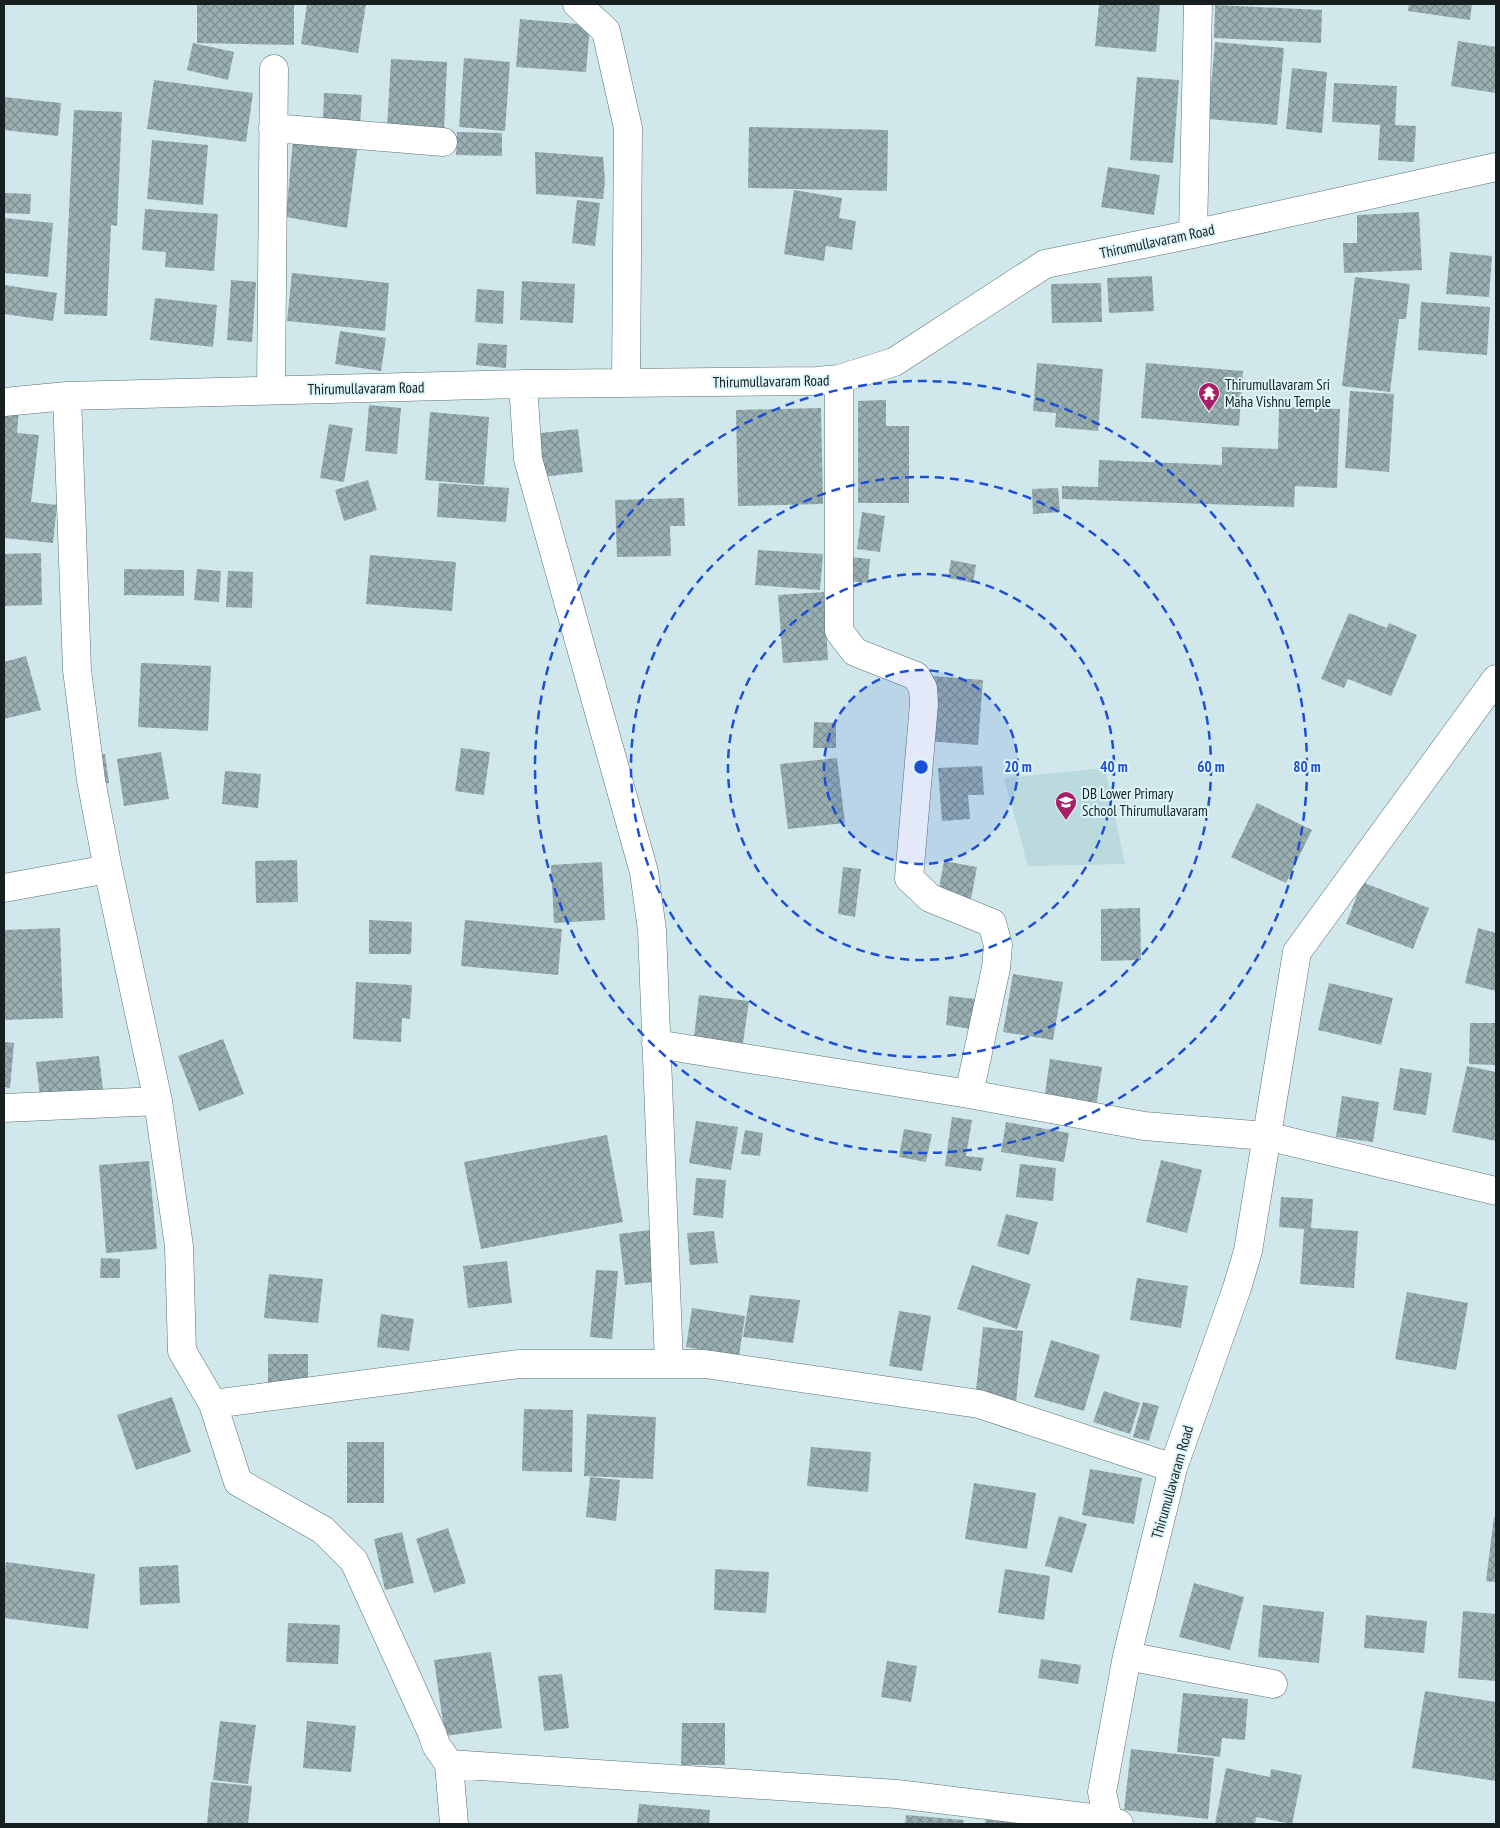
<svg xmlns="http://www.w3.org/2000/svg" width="1500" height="1828" viewBox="0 0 1500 1828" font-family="'PT Sans Narrow',sans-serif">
  <defs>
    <pattern id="building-cross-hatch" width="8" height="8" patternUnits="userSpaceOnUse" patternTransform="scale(1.25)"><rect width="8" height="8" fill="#99afb2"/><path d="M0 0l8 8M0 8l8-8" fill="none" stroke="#7c8e90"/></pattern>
  </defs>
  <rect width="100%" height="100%" fill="#d0e8eb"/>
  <path fill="#badade" d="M1105,768l20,96 -97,2 -24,-88z"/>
  <path fill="url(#building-cross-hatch)" d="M197,4h97v41l-97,-2z
    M307,4h59l-8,49 -57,-9z
    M1099,4h61l-4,48 -61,-6z
    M1409,4h63l-2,16 -62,-9z
    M1215,5l107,5 -1,33 -107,-5z
    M520,19l70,6 -4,47 -70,-5z
    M1458,41l38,6v46l-45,-7z
    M1215,42l69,6 -7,77 -69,-6z
    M193,43l41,9 -6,28 -41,-10z
    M464,58l46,4 -5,69 -46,-4z
    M391,59l56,3 -3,69 -57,-3z
    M1292,68l35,4 -5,61 -36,-4z
    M1137,77l42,3 -6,83 -43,-3z
    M154,80l99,13 -7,49 -99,-13z
    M1334,83l63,3 -2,39 21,1 -2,36 -36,-2 2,-35 -48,-3z
    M324,93l38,2 -2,29 -37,-3z
    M4,97l57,6 -3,33 -54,-6z
    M74,110l48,2 -5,114 -6,-1 -4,91 -43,-2z
    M749,127l139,3 -1,61 -139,-3z
    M457,132l45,1v23l-46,-1z
    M152,140l56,5 -5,60 -56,-6z
    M293,140l65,3 -11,85 -61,-11z
    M535,152l68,5 2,24 -2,18 -67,-5z
    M1108,167l52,8 -6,40 -53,-8z
    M794,190l48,8 -3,20 17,3 -4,29 -26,-4 -2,15 -40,-7z
    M4,193l27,1 -1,20 -26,-1z
    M577,200l23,3 -5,43 -23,-3z
    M145,209l73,5 -4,57 -49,-4 1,-15 -24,-2z
    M1419,212l3,58 -78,3 -1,-30h14v-28z
    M4,218l49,5 -5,54 -44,-4z
    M1450,252l42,4 -3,41 -43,-3z
    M292,273l97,10 -4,48 -98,-10z
    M1152,276l2,35 -45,2 -2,-35z
    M1355,277l55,7 -4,35h-7l-9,73 -48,-6z
    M231,280l25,2 -4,60 -25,-2z
    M522,281l53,3 -2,39 -53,-3z
    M1101,283l1,39 -50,1 -1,-39z
    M4,285l53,8 -4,28 -49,-7z
    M477,289l27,2 -1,33 -28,-2z
    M155,298l62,7 -4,42 -63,-7z
    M1421,302l69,5 -3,48 -69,-5z
    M340,331l46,7 -5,33 -46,-7z
    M478,343l29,2 -1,23 -30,-3z
    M1037,363l66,6 -5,62 -43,-4 1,-14 -23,-2z
    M1146,363l97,8 -4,55 -98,-8z
    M1350,391l44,3 -5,78 -44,-4z
    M886,400v26h23v77h-51v-102z
    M369,405l32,3 -4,46 -32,-3z
    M4,407l15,2 -2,24 22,2 -8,67 26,3 -4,38 -49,-5z
    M1279,407l61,2 -3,79 -42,-2 -1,21 -232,-8v-13l36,1 1,-27 123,5v-18l56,2z
    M821,408l2,96 -85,2 -2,-96z
    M430,412l59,5 -5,68 -59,-5z
    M329,424l24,4 -9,54 -24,-4z
    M578,429l5,43 -56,7 -5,-44z
    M368,480l9,30 -33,11 -9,-31z
    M439,483l70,5 -3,34 -69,-5z
    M1058,488l2,24 -27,2 -1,-25z
    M684,498l1,28h-15l1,30 -54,1 -2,-57z
    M862,512l23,4 -5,36 -23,-3z
    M758,550l65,4 -3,36 -65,-5z
    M41,553l1,52 -38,1v-52z
    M370,555l86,7 -4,49 -86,-7z
    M850,557l20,2 -2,24 -21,-2z
    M951,560l25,5 -3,18 -25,-5z
    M124,569l60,1v26l-60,-1z
    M197,569l24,2 -2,31 -25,-2z
    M228,571l25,1 -1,36 -26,-1z
    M824,592l4,68 -45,3 -5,-68z
    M1349,613l38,15 2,-5 28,12 -26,61 -43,-17 -4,9 -23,-9z
    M26,656l15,54 -37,9v-57z
    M141,663l70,3 -3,65 -70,-4z
    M932,676l51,4 -5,65 -51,-4z
    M814,722l22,1v25h-23z
    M461,748l29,4 -6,43 -29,-4z
    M161,752l8,47 -45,7 -7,-47z
    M105,754l4,29 -12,2 -4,-29z
    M837,758l8,65 -57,6 -8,-65z
    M982,766l2,29h-16l2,24 -28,2 -4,-53z
    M225,771l36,3 -3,34 -36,-4z
    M1257,803l55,27 -26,53 -55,-26z
    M297,860l1,42 -42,1 -1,-42z
    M944,861l33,6 -6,32 -33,-5z
    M602,862l3,58 -51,3 -3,-58z
    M843,867l18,2 -6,48 -17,-3z
    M1362,882l67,26 -16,41 -67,-25z
    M1140,908l1,52 -40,1v-52z
    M369,920l43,2 -1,32h-42z
    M465,920l97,9 -4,46 -97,-9z
    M60,928l3,90 -59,2v-90z
    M1478,928l18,5v58l-31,-8z
    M1013,974l50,8 -10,58 -50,-8z
    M356,982l56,3 -2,34 -8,-1 -1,24 -48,-3z
    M1329,983l64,15 -12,47 -63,-15z
    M699,995l50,6 -6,42 -49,-6z
    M949,996l26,3 -4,30 -25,-4z
    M1470,1023h26v42l-27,-1z
    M223,1039l21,55 -45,17 -21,-55z
    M4,1042l10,1 -4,45 -6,-1z
    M99,1056l4,34 -63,6 -4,-34z
    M1050,1059l52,8 -6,41 -52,-8z
    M1467,1066l29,6v69l-44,-9z
    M1400,1068l32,5 -6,42 -33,-5z
    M1342,1096l37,6 -6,40 -37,-5z
    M952,1117l20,3 -6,36 18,2 -3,13 -36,-5z
    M696,1121l42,6 -7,43 -42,-7z
    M1006,1122l63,11 -5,29 -63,-10z
    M904,1129l28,5 -6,28 -27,-5z
    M745,1130l18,3 -3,23 -19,-2z
    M607,1135l16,87 -142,27 -17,-87z
    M1161,1160l41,10 -15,63 -41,-11z
    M149,1161l8,88 -51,4 -7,-88z
    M1020,1164l36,4 -3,33 -37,-4z
    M696,1178l30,2 -3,38 -30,-3z
    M1281,1197l32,2 -2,29 47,3 -4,57 -54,-4 4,-55 -25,-2z
    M1006,1214l32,8 -9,33 -32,-9z
    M658,1229l6,52 -39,4 -6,-51z
    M714,1231l4,32 -28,2 -3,-32z
    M101,1258l19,1v19h-20z
    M507,1261l5,42 -44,5 -5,-42z
    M972,1265l59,19 -14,45 -60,-20z
    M596,1270l22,1 -6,68 -22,-2z
    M269,1274l54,5 -5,44 -54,-5z
    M1137,1278l51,8 -7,42 -51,-8z
    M1407,1292l61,11 -12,67 -61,-11z
    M750,1295l50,5 -7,43 -50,-6z
    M692,1308l53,8 -6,40 -53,-9z
    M899,1311l32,5 -9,55 -33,-5z
    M381,1314l33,5 -5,32 -32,-4z
    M983,1327l40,4 -7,72 -41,-4z
    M1051,1340l49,15 -16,56 -50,-14z
    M268,1354h40v28h-40z
    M1104,1391l36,12 -10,31 -37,-12z
    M172,1397l19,55 -55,18 -19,-55z
    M1143,1402l16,4 -10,35 -16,-4z
    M524,1409l49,1 -1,62 -50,-1z
    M587,1414l69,3 -3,62 -69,-3z
    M347,1442h37v61h-37z
    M811,1447l60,5 -3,40 -61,-6z
    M1090,1469l52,9 -8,46 -52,-9z
    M590,1477l30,3 -4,41 -30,-4z
    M974,1483l62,10 -9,56 -62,-10z
    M1059,1516l28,8 -15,49 -27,-7z
    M1494,1517h2v65l-10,-1z
    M448,1528l18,55 -32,10 -18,-54z
    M402,1532l12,51 -29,7 -11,-51z
    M6,1562l89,12 -7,55 -84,-11v-38z
    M178,1565l2,38 -40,2 -1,-38z
    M715,1569l54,3 -3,41 -52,-3z
    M1005,1569l45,7 -6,44 -46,-7z
    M1194,1583l50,14 -14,53 -51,-13z
    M1263,1605l61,7 -5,51 -61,-6z
    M1463,1611l33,3v67l-38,-3z
    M1366,1615l61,6 -3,32 -60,-5z
    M288,1623l52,2 -2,39 -52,-2z
    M491,1652l11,76 -57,8 -11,-76z
    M1041,1659l40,6 -3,19 -40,-6z
    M887,1661l30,5 -6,36 -30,-5z
    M562,1674l7,54 -25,3 -6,-55z
    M1425,1691l71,11v79l-84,-13z
    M1183,1693l65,6 -3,41 -23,-2 -2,19 -43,-5z
    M220,1721l36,4 -8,59 -35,-4z
    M307,1721l49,5 -5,46 -48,-4z
    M682,1723h43v42h-44z
    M1131,1749l83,9 -6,61 -84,-9z
    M1226,1768l44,9 1,-8 31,6 -10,49 -36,-7 -1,7h-40z
    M211,1782l41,4 -4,38h-41z
    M639,1804l71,6 -1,14h-72z
    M906,1815l58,5 -1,4h-58z
    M986,1817l48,7h-49z"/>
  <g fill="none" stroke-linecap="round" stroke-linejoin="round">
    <g stroke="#5b7073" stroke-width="29">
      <path id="minor" d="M577,4l29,27 22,97 -2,255
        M273,128l170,14
        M1193,234l5,-230
        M839,379v252l16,21 61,24 7,12 1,16 -15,174 21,20 62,25 6,22 -2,23 -27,126
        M523,384l5,75 116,413 8,58 17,434
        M271,390l3,-321
        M67,396l10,274 14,110 17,89 50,232 21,145 3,105 31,53 25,78 85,48 31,31 78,172 4,12 13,19 448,30 211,26
        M4,402l63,-6 456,-12 294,-3 22,-2 55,-17 151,-98 148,-30 303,-67
        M4,888l104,-19
        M656,1044l313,50 175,32 122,10 230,55
        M4,1108l154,-7
        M213,1404l306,-40h186l274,40 194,64
        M1127,1656l146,28
        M449,1764l5,60
        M1119,1824l-11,-4 -6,-28 25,-136 46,-188 64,-180 11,-37 49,-299 199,-273"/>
    </g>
    <use href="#minor" stroke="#fff" stroke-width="28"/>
  </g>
  <circle cx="921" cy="767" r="97" fill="#1d4ed8" fill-opacity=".12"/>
  <g fill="none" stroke="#1d4ed8" stroke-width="2.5" stroke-dasharray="9 6">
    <circle cx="921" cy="767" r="97"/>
    <circle cx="921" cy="767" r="193"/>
    <circle cx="921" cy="767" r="290"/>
    <circle cx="921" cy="767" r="386"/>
  </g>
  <defs>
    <g id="temple-pin" transform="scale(1.125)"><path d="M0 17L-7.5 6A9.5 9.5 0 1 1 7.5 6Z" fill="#a81f65" stroke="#ddf5f8"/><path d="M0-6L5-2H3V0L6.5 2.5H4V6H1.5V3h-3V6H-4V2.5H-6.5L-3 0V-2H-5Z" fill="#fff"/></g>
    <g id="school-pin" transform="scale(1.125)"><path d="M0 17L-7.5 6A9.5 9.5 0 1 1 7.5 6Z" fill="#a81f65" stroke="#ddf5f8"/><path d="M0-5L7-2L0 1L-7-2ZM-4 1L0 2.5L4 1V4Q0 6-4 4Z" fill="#fff"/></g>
  </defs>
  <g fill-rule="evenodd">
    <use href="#temple-pin" x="1209" y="393"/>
    <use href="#school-pin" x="1066" y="802"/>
  </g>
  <g text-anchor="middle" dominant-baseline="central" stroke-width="4" stroke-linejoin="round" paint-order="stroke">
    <g font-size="15" fill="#171f20" stroke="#ddf5f8">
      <text transform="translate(1157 241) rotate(-12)">Thirumullavaram Road</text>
      <text transform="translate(771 381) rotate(-1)">Thirumullavaram Road</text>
      <text transform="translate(366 388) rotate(-1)">Thirumullavaram Road</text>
      <text transform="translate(1172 1482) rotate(-74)">Thirumullavaram Road</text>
    </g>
    <g font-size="15" fill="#171f20" stroke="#ddf5f8" text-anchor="start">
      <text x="1225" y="384">Thirumullavaram Sri<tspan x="1225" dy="17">Maha Vishnu Temple</tspan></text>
      <text x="1082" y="793">DB Lower Primary<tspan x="1082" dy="17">School Thirumullavaram</tspan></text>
    </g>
  </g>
  <circle cx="921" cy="767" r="8" fill="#1d4ed8" stroke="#ddf5f8" stroke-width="2.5"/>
  <g font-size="15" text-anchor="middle" font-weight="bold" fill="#1d4ed8" stroke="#ddf5f8" stroke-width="4" stroke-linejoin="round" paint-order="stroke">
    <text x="1018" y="772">20 m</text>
    <text x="1114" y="772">40 m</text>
    <text x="1211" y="772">60 m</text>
    <text x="1307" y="772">80 m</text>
  </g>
  <rect width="1500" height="1828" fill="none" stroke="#171f20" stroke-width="10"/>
</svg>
